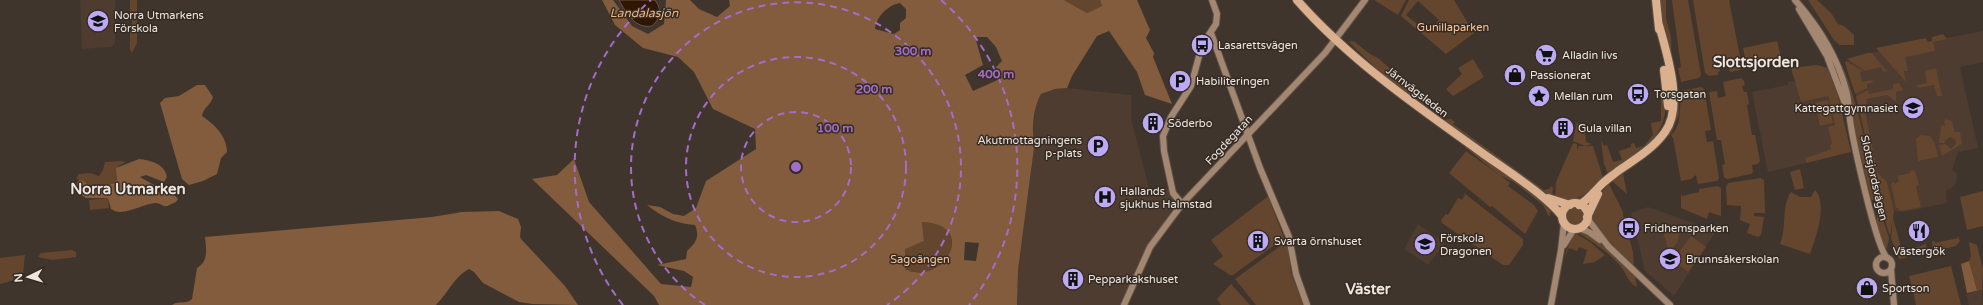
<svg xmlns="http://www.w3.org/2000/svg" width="1983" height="305" viewBox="0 0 1983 305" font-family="'Varela Round',sans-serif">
  <rect width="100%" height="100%" fill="#40352c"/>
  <path fill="#4d3c2f" d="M80,0h35v43l-4,4 -29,2z
    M1983,31v31l-23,5 18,81 -20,4 -6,18 5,3 -1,10 -6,6 -4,1 1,13 -43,9 -11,-1 -10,-14 -10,-28 -25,-107 2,-3 19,-6z
    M1793,81l4,3 31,12 7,29 -3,19 -1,5 -26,9 1,5 -38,9 -16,-80 36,-7v-3z
    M1067,88l64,7v24l19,73 25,-5 1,3 13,12 -29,38 -21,35 -11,30h-111l1,-35 16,-122 -2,-14 4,-29 5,-11 14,-5z
    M1648,207l68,24 -42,65 -29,-25 -14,-58z
    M1418,224l27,19 -17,22 -24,-16z
    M1981,290l2,15h-14l-3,-11z"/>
  <path fill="#63462d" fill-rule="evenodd" d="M130,0h7v43l-5,10 -2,-3v-25l2,-1v-8h-2z
    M1064,0h36l2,6 -15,7z
    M1374,0h32l-8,15z
    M1409,0h45l20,33 -28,21 -45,-38zM1418,1l21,19 -11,13 -22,-18z
    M1658,0h8v18l5,19 1,41z
    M1672,0h16l13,75 -2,3 -18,4 -3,-14 3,-1z
    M1693,0h36l13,67 -2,3 -10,2 -1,-4h-2l-2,-6 -6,1 1,8 -2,1v3l-9,1 -4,-3z
    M1808,0h9l14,13 7,11 6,2 10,9v10h-14l-6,-5z
    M1943,34l4,5 -14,3 2,9 -30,6 3,14h-4l2,11 -30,-34 50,-10 2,4 4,-1v-4z
    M1351,41l4,1 15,12 8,4 35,31v7l11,8v4l-42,-34 -33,-32z
    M1777,41l5,20 -35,6 -4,-19z
    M1867,53h5l13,16 3,2 -5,1 -2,-5 -16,4 -18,-12z
    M1473,59l11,18 -31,19 -7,-7 16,-15 -4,-6z
    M1846,61l17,10 -3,1 2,10 9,-2 3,2 -7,2v4l-12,6 -10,-31z
    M1817,65l10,3 11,28 13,56 -45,11 -1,-5 26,-9 -1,-4 2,-1 -4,-17 7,-2 -7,-29 -27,6 -10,-34z
    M1840,65h2c18,42 25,90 36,134l-3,2 -4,-2 -1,-4z
    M1936,68l6,28h-5l-3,-11 -16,3 -1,-3 10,-2 -2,-12z
    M1741,78l3,3 1,4 -3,1 2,6h3l2,12 -2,1 5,30h3l5,26 -2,3 -6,1 1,7 -2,2 -24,5 -3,-2 -2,-12 3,-1 -4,-24h-4l-8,-48 8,-1 1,7 8,-2 -3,-14z
    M1899,83l4,7 -7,2v10l-9,-7 -21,4 1,5 -3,1 13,67 10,10 7,30 -4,24 -7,-22 -27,-118 12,-6 1,4 24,-5v-5z
    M1701,87l3,2 7,41 -6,1 2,11 6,-1 6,37 -2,3 -19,3 -2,-9 -5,4 -10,2 -8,-43 -2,-3c12,-11 8,-29 10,-44z
    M1677,96l2,5v13l-7,18 -13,14 -36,28 4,20 -15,-13 47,-38z
    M1661,98h5c2,41 -29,56 -58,76l-4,-10 -3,-24 3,6 3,-1 6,17 9,-2 -3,-9 12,-4v-3l3,-1 2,5 8,-2 9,-11 -2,-12 10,-2z
    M1828,100l5,23 -13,3 -5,-23z
    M1427,108h2l14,12 8,-1 4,3 -2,2 91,66 5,-1 2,-3 2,2 -1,9 -36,-23z
    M1946,119l6,2 3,11h5l2,12 -20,12 -3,-11 6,-1 6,5 5,-5 -1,-5 -5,-2 -4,3 -2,3h-5l2,-17 4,-1 -1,-4z
    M1434,122l114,84 3,2 -1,8 -2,-1 -5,-10 -29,-23 -13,-6 9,7 -2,3 26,19 4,6 -13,23 -33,-28 -2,1 -41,-34 17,-22 32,23z
    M1577,122l8,10 1,10 6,2 -7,2 -12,-5z
    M1921,135l9,1 5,8 3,13 -20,4 -2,-22z
    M1573,143l4,1v6l2,-4h14l10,32c-16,15 -24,26 -48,20l1,-16z
    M120,161l6,1 -8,4 -2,16 -1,1 -21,6 -18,-11 3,-4 11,-1 9,3 4,-6 2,-8z
    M1800,169l4,19 -9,2 -5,-18z
    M1915,170l4,15 -3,1 5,21 -20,4 -5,-4 -5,-23 2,-2 2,2 4,-3 -2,-5 13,-3v-2z
    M1761,178l3,2 1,30v3h-11v3l10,1 -3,18 -3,2 -11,-4 3,-9 -10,-4 1,-14 -14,-1 -1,-18 2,-4z
    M1609,184l14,28v3l10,37 1,15c-9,-9 -43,-39 -43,-50 -1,-12 11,-25 18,-33z
    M1718,186l3,2v28l-12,-4 -2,7 -26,-11v-15l1,3 17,-4v-3z
    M1815,190c13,13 1,48 -5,64l-30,-10c7,-17 1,-37 11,-52l9,5h11z
    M1983,191v35l-16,4 -7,-33z
    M1464,193l59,46v6l-14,20h-6l-61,-42 -1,-3 5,-6 2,1 10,-17 4,2 3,-5z
    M1267,197h1l16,41 -51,37h-3l-17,-11 10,-8 -12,-16z
    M108,198l1,10 -19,2 -1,-10z
    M1564 216a10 10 0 1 1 20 0a10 10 0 1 1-20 0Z
    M1877,212l4,1 8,25 -2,10 -4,2 -6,-24z
    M1893,218l9,33 22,-6 1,-3 3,10 -11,3 -7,-3 -5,6 -6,1 -8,-21z
    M922,222c58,3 20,66 -17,47v-21l19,-7z
    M1661,223l20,5 -4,15 -7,8 -2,-2z
    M1577,232h5l15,7 6,6 32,30 2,12c-7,-2 -11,-13 -15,-19 -12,-15 -29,-26 -45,-36z
    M1575,233l15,9 15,13 -10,7 -12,2 4,-14 -8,-3 -2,4 -8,-3 -5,10 8,-22z
    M1691,236l15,11 -18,25 -15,-12z
    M1958,236l2,5 -4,5 -21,5 -2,-1 -1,-9h3v2l23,-5z
    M1969,242l8,3 6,24 -1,26 -1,-5h-4l-8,-29 2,-5z
    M1283,244l5,2 3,27 12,32h-47l-21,-26z
    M72,250l4,2v5l-24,3 -14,-3 3,-4z
    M25,255l-2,18 -9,7 -14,4v-26z
    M1951,266l10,39h-45l-7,-29z
    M1231,284l1,1 18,20h-29l-4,-6z"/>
  <path fill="#825c3c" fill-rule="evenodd" d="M602,0h11l19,26 16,8 16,-10 2,-24h24l9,9 18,8 13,-11 -1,-6h335l23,13 15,-7 -2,-6h37l13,30 -4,8 8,15 -1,4 19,47 -27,-9 -8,-23 -28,-41 -12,5 -25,40 -5,12 -12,1 -14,5c-9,17 -9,36 -7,54l-16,122 -1,35h-358l-5,-9 -122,-117 25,-4 17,-16 15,43 72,82 30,3 2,-10 -9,-6 -27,-6 29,-6 1,-8c9,-8 13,-14 8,-26 -19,-1 -34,-9 -48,-20l13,2 13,7 11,2 12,-8 10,-27 50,-32 -1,-20 -42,-20 -19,-37 -16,-15 -35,-9 -28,-23zM900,3l6,6v9l-6,5v7l-6,4 -19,-5c1,-12 13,-24 25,-26zM975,37h12l9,10 6,14 -6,6 6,11 -29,13 -8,-16 18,-10zM922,222c59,3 19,66 -17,47v-20l19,-8zM965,242l14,1 -3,18 -12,-1z
    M197,85h8l8,12c-2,8 -10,11 -11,19 12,8 25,20 25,36l-6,6 -4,16 -14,7 -14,4 -7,-6 -22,-76 5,-5 14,-2z
    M139,159c11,1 26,5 28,18l-3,5 -18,-7 -6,2 14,8 3,7 14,-1 7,8 -2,3 -9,4c-4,1 -7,-3 -11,-3 -13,0 -33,15 -45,6l-3,-11h-22l-9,-6 -1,-7 3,-5 4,1 11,8 21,-6 2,-4 -1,-11z
    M499,211l19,8 3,8 -1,10 2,3 43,46 13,19 -46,-1 -13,-2 -36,-19 -9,-11 -5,-3c-15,8 -21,24 -33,36h-264c7,-5 14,0 20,-6l5,-31c12,-7 9,-19 8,-31l227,-20 30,-5z
    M1969,261l8,29h3l-13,3 -6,-29z"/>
  <path fill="#2f1600" stroke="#685444" d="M619,0h36c7,10 6,18 -3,26 -17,3 -26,-13 -33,-26z"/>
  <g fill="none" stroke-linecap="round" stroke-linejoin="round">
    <g stroke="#5c5149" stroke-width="8">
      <path id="secondary" d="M1795,0c23,26 42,56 51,90 3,10 3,20 4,30 3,21 26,127 37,138
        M1799,9l28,47 20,53
        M1211,33l49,135 29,69 7,37 11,31
        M1182,204l-9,-11 -9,-42 -1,-15 8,-19 20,-31 11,-41 14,-21 1,-10 -5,-14
        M1587,218l21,28 62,59
        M1579,228l10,4 11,8
        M1564,245l10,-16
        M1876 265a8 8 0 1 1 16 0a8 8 0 1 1-16 0Z
        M1891,270l3,35
        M1124,305l26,-58 32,-43 143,-151 40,-53
        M1551,305l10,-55 3,-27"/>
    </g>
    <g stroke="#5c5149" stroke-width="10">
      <path id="highway" d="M1297,0c50,57 115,103 177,147 25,19 69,45 88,69
        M1656,0l3,29
        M1664,70l4,36
        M1548,198l22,7
        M1562 216a13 13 0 1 1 26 0a13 13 0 1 1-26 0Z
        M1579,205c9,-5 13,-11 20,-18 5,-6 13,-11 19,-16 16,-11 35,-22 47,-39 19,-26 2,-78 -6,-107
        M1587,217l11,-23"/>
    </g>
    <use href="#secondary" stroke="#a38771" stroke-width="6"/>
    <use href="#highway" stroke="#dbb08e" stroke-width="8"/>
  </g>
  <g fill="none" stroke="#a36dcb" stroke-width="2" stroke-dasharray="7 5">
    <circle cx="796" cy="167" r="55"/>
    <circle cx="796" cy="167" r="110"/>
    <path d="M705 305A165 165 0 1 1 887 305"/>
    <path d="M623 305A221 221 0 0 1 651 0M941 0A221 221 0 0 1 969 305"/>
  </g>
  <defs>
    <g id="school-disc" transform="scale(1.15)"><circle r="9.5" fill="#bcaaf5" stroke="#352b22"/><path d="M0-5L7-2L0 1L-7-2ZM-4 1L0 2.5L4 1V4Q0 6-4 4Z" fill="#111"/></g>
    <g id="bus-disc" transform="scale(1.15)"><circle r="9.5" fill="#bcaaf5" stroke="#352b22"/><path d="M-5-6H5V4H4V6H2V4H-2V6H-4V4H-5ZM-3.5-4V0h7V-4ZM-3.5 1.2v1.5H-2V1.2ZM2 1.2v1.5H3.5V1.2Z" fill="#111"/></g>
    <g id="supermarket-disc" transform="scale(1.15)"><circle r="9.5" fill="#bcaaf5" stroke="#352b22"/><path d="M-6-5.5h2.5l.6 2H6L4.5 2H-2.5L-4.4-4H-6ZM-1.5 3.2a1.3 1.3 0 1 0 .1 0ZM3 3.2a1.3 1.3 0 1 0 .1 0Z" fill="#111"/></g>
    <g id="shop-disc" transform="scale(1.15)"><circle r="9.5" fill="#bcaaf5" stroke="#352b22"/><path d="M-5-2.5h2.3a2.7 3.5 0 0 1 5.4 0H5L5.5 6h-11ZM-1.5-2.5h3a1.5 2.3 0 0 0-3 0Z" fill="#111"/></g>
    <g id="parking-disc" transform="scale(1.15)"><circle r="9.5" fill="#bcaaf5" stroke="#352b22"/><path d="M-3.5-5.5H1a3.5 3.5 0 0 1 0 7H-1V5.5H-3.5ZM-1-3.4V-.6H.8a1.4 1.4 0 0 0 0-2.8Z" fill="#111"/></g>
    <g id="sight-disc" transform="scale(1.15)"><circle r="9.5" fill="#bcaaf5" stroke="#352b22"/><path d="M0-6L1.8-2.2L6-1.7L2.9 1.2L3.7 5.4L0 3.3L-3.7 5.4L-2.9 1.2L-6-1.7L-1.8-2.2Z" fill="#111"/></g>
    <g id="building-disc" transform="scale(1.15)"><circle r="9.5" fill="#bcaaf5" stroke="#352b22"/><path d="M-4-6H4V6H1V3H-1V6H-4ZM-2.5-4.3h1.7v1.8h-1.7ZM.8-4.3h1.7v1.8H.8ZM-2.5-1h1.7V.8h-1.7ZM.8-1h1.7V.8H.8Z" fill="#111"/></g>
    <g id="hospital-disc" transform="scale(1.15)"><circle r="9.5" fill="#bcaaf5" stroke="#352b22"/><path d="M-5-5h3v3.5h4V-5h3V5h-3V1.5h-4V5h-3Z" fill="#111"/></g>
    <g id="restaurant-disc" transform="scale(1.15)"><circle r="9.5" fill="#bcaaf5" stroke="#352b22"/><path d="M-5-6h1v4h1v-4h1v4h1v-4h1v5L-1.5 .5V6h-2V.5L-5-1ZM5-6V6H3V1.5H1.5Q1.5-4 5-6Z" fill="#111"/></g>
  </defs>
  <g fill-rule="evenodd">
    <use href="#school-disc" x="98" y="21"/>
    <use href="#bus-disc" x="1202" y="45"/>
    <use href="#supermarket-disc" x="1546" y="55"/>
    <use href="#shop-disc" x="1515" y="75"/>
    <use href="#parking-disc" x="1180" y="81"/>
    <use href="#bus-disc" x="1638" y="94"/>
    <use href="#sight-disc" x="1539" y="96"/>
    <use href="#school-disc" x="1913" y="108"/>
    <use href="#building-disc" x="1153" y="123"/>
    <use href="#building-disc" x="1563" y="128"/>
    <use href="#parking-disc" x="1098" y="146"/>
    <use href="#hospital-disc" x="1105" y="197"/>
    <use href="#bus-disc" x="1629" y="228"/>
    <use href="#restaurant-disc" x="1919" y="231"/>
    <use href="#building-disc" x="1258" y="241"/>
    <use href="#school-disc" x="1425" y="244"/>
    <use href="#school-disc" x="1670" y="259"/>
    <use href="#building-disc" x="1073" y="279"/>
    <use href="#shop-disc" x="1867" y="288"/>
  </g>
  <g text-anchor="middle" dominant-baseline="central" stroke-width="3" stroke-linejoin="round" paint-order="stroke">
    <g font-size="11" fill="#ede6e1" stroke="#352b22" text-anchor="start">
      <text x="114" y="15">Norra Utmarkens<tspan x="114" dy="13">Förskola</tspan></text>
      <text x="1218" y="45">Lasarettsvägen</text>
      <text x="1562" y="55">Alladin livs</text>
      <text x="1530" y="75">Passionerat</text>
      <text x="1196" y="81">Habiliteringen</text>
      <text x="1654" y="94">Torsgatan</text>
      <text x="1554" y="96">Mellan rum</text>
      <text x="1898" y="108" text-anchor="end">Kattegattgymnasiet</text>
      <text x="1168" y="123">Söderbo</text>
      <text x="1578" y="128">Gula villan</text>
      <text x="1082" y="140" text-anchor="end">Akutmottagningens<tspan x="1082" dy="13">p-plats</tspan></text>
      <text x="1120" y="191">Hallands<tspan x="1120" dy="13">sjukhus Halmstad</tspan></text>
      <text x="1644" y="228">Fridhemsparken</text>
      <text x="1440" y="238">Förskola<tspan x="1440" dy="13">Dragonen</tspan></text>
      <text x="1274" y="241">Svarta örnshuset</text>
      <text x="1919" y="251" text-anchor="middle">Västergök</text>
      <text x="1686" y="259">Brunnsåkerskolan</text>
      <text x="1088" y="279">Pepparkakshuset</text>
      <text x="1882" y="288">Sportson</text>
    </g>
    <g font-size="11" fill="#fac79f" stroke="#352b22">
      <text x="1453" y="27">Gunillaparken</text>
      <text x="920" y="259">Sagoängen</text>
    </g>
    <g font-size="11" fill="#ede6e1" stroke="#352b22">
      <text transform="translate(1417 92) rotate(38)">Järnvägsleden</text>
      <text transform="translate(1229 140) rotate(-47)">Fogdegatan</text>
      <text transform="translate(1874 178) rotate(77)">Slottsjordsvägen</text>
    </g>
    <g font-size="12" font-style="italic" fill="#f0b27f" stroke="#352b22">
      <text x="644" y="13">Landalasjön</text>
    </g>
    <g font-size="15" font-weight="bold" fill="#ede6e1" stroke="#352b22">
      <text x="1756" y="62">Slottsjorden</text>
      <text x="128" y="189">Norra Utmarken</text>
      <text x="1368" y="289">Väster</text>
    </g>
  </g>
  <circle cx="796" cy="167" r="6" fill="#a36dcb" stroke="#352b22" stroke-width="2"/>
  <g font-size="12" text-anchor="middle" font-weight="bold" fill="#a36dcb" stroke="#352b22" stroke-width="3" stroke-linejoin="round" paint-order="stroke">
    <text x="913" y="55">300 m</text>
    <text x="996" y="78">400 m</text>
    <text x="874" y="93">200 m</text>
    <text x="835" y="132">100 m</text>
  </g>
  <g transform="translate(28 277) rotate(265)" stroke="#352b22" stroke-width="3" paint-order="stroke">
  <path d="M0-3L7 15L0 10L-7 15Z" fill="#ede6e1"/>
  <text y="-6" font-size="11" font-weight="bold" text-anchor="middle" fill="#ede6e1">N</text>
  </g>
</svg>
